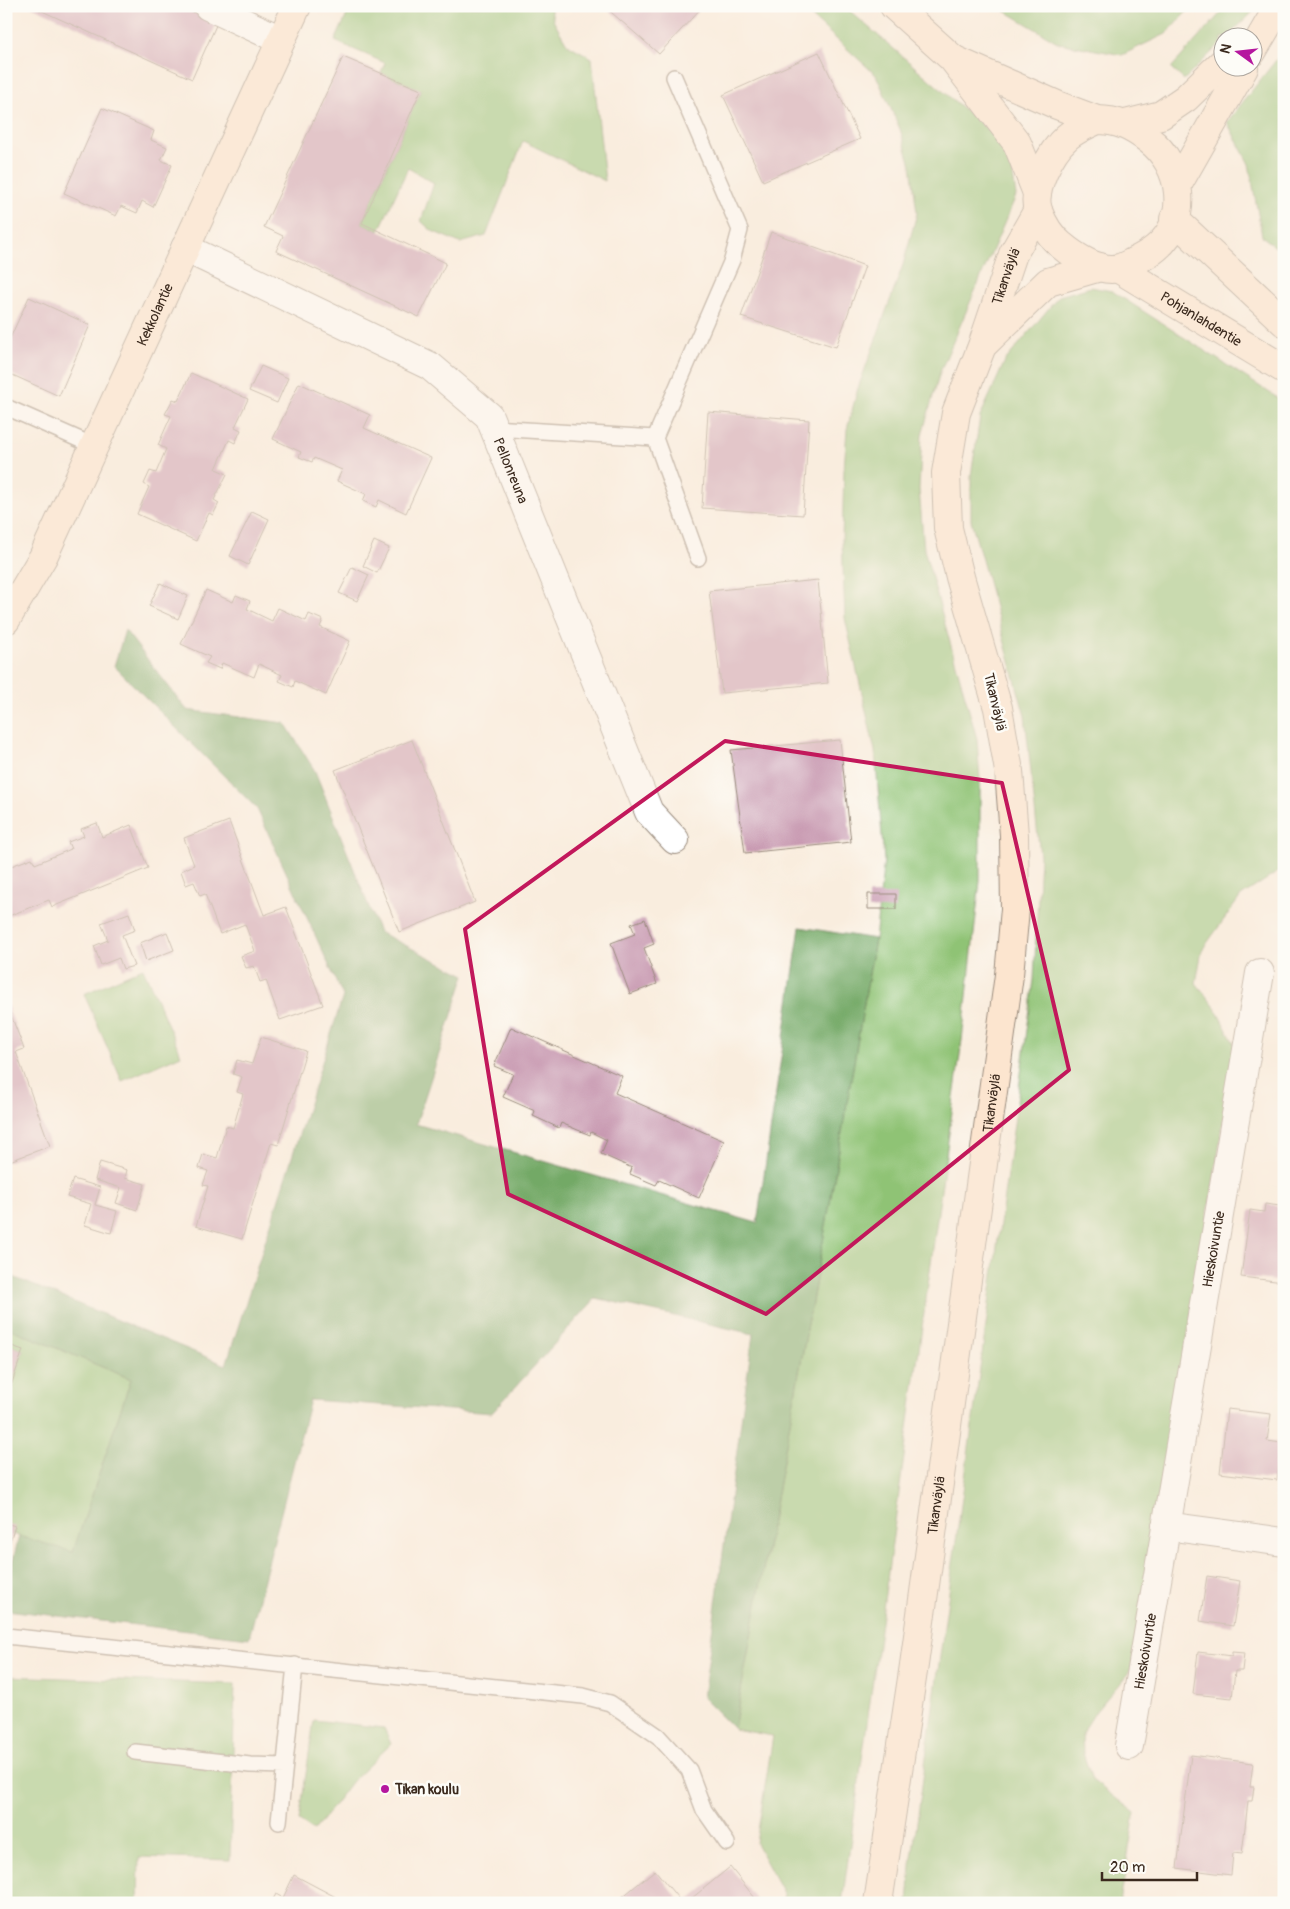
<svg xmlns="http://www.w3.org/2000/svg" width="1290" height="1909" viewBox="0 0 1290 1909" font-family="Pangolin,sans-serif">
  <rect width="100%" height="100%" fill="#fdfcf7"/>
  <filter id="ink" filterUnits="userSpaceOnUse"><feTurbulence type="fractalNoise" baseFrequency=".02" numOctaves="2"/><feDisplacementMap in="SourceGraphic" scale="10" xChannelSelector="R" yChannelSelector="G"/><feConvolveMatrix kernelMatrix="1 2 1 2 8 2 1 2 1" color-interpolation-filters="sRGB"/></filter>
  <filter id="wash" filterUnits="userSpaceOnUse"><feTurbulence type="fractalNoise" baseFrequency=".0096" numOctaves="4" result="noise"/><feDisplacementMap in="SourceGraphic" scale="20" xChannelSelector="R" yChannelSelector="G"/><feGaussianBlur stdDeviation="1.12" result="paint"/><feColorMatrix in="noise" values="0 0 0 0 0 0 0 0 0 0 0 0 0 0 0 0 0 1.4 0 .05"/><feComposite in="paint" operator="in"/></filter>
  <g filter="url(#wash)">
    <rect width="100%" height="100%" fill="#f9edde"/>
    <path fill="#8fc375" stroke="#65764a" d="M351,6h199l4,16 13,22 25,14 13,123 -82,-40 -37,95 -26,7 -28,-12 -11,-10 13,-38 -26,-15 -29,63 -17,-8 59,-133 -40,-17 4,-10 -50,-22z
      M800,6h44l165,142 7,48 -76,176 -18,63 -3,54 5,60 53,190 3,41v101l-18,159 -120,863h-60l2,-8 -28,-52 17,-107 -39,-7 94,-515 47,-275 9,-79 -9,-109 -30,-133 -3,-77 2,-72 3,-40 11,-41 45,-123 14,-52 -6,-48 -11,-36 -24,-54z
      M1001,6h191l-26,28 -44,21 -63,-12 -54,-32z
      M1227,6h32l-32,31 -5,1v4l-38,38 -13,-12z
      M1284,50v204l-22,-18 -13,-72 -22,-42z
      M1091,287l21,4 172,111v466l-43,28 -39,54 -6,33 18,23 22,41 -105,623 -35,41 -14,22 1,20 9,27 43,33 -15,90h-212l3,-38 123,-885 6,-124 -15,-140 -54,-196v-44l9,-59 25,-56 54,-65z
      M143,968l38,87 -59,26 -38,-87z
      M6,1327l125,52 -58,174 -61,-19 -6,-11v-124l17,-49 -17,-6z
      M6,1676l229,8 -5,176 -91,-3 -1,46h-132z
      M314,1720l70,8 7,16 -39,37 -38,50 -15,-10z"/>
    <path fill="#73a966" stroke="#576a42" d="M125,630l62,80 98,13 30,48 64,161 86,43 -49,149 341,99 43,-296 75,12 -47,275 -94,515 -31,-31 50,-364 -157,-36 -104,115 -182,-13 -61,238 -243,-28v-22l13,-52 54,16 58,-173 -125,-52v-53l220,91 117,-369 -86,-187 -143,-143z"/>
    <g id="blocks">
      <path fill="#c798b0" d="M31,6h148l38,17 -25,56z
        M604,6h99l-44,48z
        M819,52l41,87 -97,42 -40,-86z
        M343,57l78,33 -59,133 84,40 -27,54 -143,-66 7,-15 -19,-9z
        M102,108l52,23 -3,9 16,7 -6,13 11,5 -19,42 -11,-6 -5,12 -16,-7 -5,10 -52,-23z
        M771,232l94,34 -29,81 -95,-30z
        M29,297l61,28 -31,71 -53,-24v-25z
        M261,366l27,12 -11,25 -28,-12z
        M191,373l57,26 -13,28 6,3 -6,13 -6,-3 -13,29 11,5 -13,26 5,3 -6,12 -4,-2 -13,28 -59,-27 12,-27 -5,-3 6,-13 6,2 10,-24 -8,-4 13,-29 -6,-2 8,-15 5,2z
        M299,383l71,32 -6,13 67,30 -25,55 -27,-13 -3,7 -13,-6 3,-7 -29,-13 5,-11 -28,-12 -2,4 -13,-5 2,-5 -28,-13z
        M708,412l101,8 -6,95 -101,-7z
        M252,511l17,8 -21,46 -18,-9z
        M374,541l15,7 -12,25 -14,-7z
        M352,567l17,8 -12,26 -18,-8z
        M818,580l10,103 -106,10 -13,-102z
        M160,583l28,13 -10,23 -29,-13z
        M206,590l27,12 3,-7 14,6 -3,8 25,12 6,-13 28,13 3,-7 14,6 -3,7 30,14 -24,54 -31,-14 -2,6 -14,-6 3,-6 -23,-11 -5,13 -32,-14 -2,6 -14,-6 4,-6 -29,-13z
        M412,740l63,162 -76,30 -64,-162z
        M840,740l11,102 -106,11 -14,-103z
        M229,821l35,94 22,-8 37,98 -43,15 -14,-40 -6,2 -6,-16 -8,2 -5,-12 14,-5 -10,-27 -25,10 -15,-40 -5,2 -6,-14 -8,3 -5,-14 13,-6 -10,-27z
        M97,823l5,14 29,-12 17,43 -96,39 -3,-7 -43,17v-49l26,-10 3,6 36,-15 -3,-7 16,-6 -3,-7z
        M868,894h28v15h-28z
        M129,913l6,17 -13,5 12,31 -11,3 -4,-11 -18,7 -7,-19 14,-6 -7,-17z
        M645,919l9,25 -10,4 13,36 -27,10 -19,-51 24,-9 -4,-10z
        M167,932l7,18 -28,11 -6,-18z
        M6,1002l18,47 -8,3 34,94 -43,16z
        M511,1027l111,49 -7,17 109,48 -25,57 -40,-18 -3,5 -26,-11 2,-6 -31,-14 6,-14 -16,-8 -1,3 -29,-12 -2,5 -26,-12 2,-5 -32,-14 10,-23 -19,-8z
        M261,1037l45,14 -28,94 -7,-2 -29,96 -46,-13 12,-40 -5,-1 5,-14 -9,-3 4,-14 14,4 9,-32 7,2 10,-34 -6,-2 5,-15 -9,-3 4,-14 15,4z
        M100,1162l27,8 -2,8 20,6 -8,26 -21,-7 5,-15 -26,-8z
        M73,1179l27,8 -5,18 22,6 -6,22 -26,-8 6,-21 -24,-7z
        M1265,1204l15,2 -1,8h5v68l-43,-5 9,-67 14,2z
        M6,1344l17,6 -16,48h-1z
        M1227,1409l44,5 -4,27 15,2 -5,37 -57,-7z
        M6,1523l9,3 -7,21h-2z
        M1207,1576l33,5 -7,45 -33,-5z
        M1198,1652l34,4v-4l12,1 -2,18h-7l-3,27 -39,-4z
        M1191,1755l62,8 -3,24h4l-2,14h-4l-6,53 -9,-1 -2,22 -54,-7z
        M730,1867l29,36h-73z
        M655,1870l27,33h-67z
        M294,1875l53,28h-76l5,-9 7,4z"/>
    </g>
  </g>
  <g filter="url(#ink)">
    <use href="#blocks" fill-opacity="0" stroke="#9a8c7e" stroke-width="1"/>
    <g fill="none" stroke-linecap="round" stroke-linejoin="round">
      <g stroke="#9a8c7e" stroke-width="18">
        <path id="lane" d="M6,407l88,39
          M494,428l161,10 77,-178 8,-30 -66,-153
          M655,438l43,120
          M6,1636l577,60 27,7 48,33 31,34 15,40 23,33
          M135,1752l115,13 34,1
          M279,1822l16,-157"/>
      </g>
      <g stroke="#9a8c7e" stroke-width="30">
        <g id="street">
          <path d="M208,6l73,34"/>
          <path id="s1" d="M185,248l245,118 59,50 160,396 26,28"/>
          <path d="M1166,1526l118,16"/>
          <path id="s2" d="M1129,1746l131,-773"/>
        </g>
      </g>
      <g stroke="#9a8c7e" stroke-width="30">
        <g id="secondary">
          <path d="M894,6l58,52 65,85 20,50"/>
          <path d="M1252,52l24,-41"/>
          <path d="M955,60l102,45 40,15"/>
          <path d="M1097,120c21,0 35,7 52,20 33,25 42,79 7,108 -7,6 -15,10 -23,14 -4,2 -9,5 -14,6 -19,5 -44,-11 -58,-23 -10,-8 -18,-21 -23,-34 -7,-22 13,-60 29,-74 9,-8 20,-12 30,-17z"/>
          <path d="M1125,124l36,-9 25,-17 36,-35"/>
          <path d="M1178,184l66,-116"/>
          <path d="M1174,219l110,103"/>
          <path id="s3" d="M1119,269l165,100"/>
          <path d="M985,343l63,-61 52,-15"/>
          <path id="s4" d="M6,620l37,-63 254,-551"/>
          <path id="s5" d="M878,1903l36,-238 95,-690 6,-66 -1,-74 -5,-64 -11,-63 -38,-131 -12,-49 -2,-55 10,-60 26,-67 31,-92 25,-44"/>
        </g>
      </g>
      <use href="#lane" stroke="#fff" stroke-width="15"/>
      <use href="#street" stroke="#fff" stroke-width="28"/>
      <use href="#secondary" stroke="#fce5cf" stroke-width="28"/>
    </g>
  </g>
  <path d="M0 0H1290V1909H0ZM725,741l277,42 67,287 -303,244 -258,-120 -43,-265z" fill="#f9edde" fill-opacity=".55" fill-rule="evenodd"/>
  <path fill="none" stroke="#c2185b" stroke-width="4" stroke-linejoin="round" d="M725,741l277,42 67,287 -303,244 -258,-120 -43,-265z"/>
  <circle fill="#b5179e" stroke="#fdfcf7" stroke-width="2" cx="385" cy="1789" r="5"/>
  <g text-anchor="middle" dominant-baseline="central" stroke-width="5" stroke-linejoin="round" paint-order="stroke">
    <g font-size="14" fill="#3b2a1e" stroke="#fdfcf7">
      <text stroke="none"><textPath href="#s5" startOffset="1654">Tikanväylä</textPath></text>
      <text stroke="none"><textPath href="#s4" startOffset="340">Kekkolantie</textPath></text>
      <text stroke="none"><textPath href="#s3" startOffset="96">Pohjanlahdentie</textPath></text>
      <text stroke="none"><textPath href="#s1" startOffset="408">Pellonreuna</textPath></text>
      <text transform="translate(995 702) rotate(77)">Tikanväylä</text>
      <text stroke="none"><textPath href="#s5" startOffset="808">Tikanväylä</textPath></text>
      <text stroke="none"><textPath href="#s2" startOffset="504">Hieskoivuntie</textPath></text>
      <text stroke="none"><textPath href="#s5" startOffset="402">Tikanväylä</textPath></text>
      <text stroke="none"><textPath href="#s2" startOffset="96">Hieskoivuntie</textPath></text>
    </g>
    <g font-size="14" font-weight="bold" fill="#3b2a1e" stroke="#fdfcf7" text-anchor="start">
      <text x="395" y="1789">Tikan koulu</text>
    </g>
  </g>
  <rect width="1290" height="1909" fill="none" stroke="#fdfcf7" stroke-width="25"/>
  <g transform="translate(1238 52) rotate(285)"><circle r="24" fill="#fdfcf7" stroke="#afa8a0"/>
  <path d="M0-4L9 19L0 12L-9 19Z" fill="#b5179e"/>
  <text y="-8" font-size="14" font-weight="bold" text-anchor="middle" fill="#3b2a1e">N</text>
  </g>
  <path d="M1102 1872v8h95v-8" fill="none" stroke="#3b2a1e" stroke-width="2.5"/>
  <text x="1110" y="1872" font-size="15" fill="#3b2a1e" stroke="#fdfcf7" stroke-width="4" paint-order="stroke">20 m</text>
</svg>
